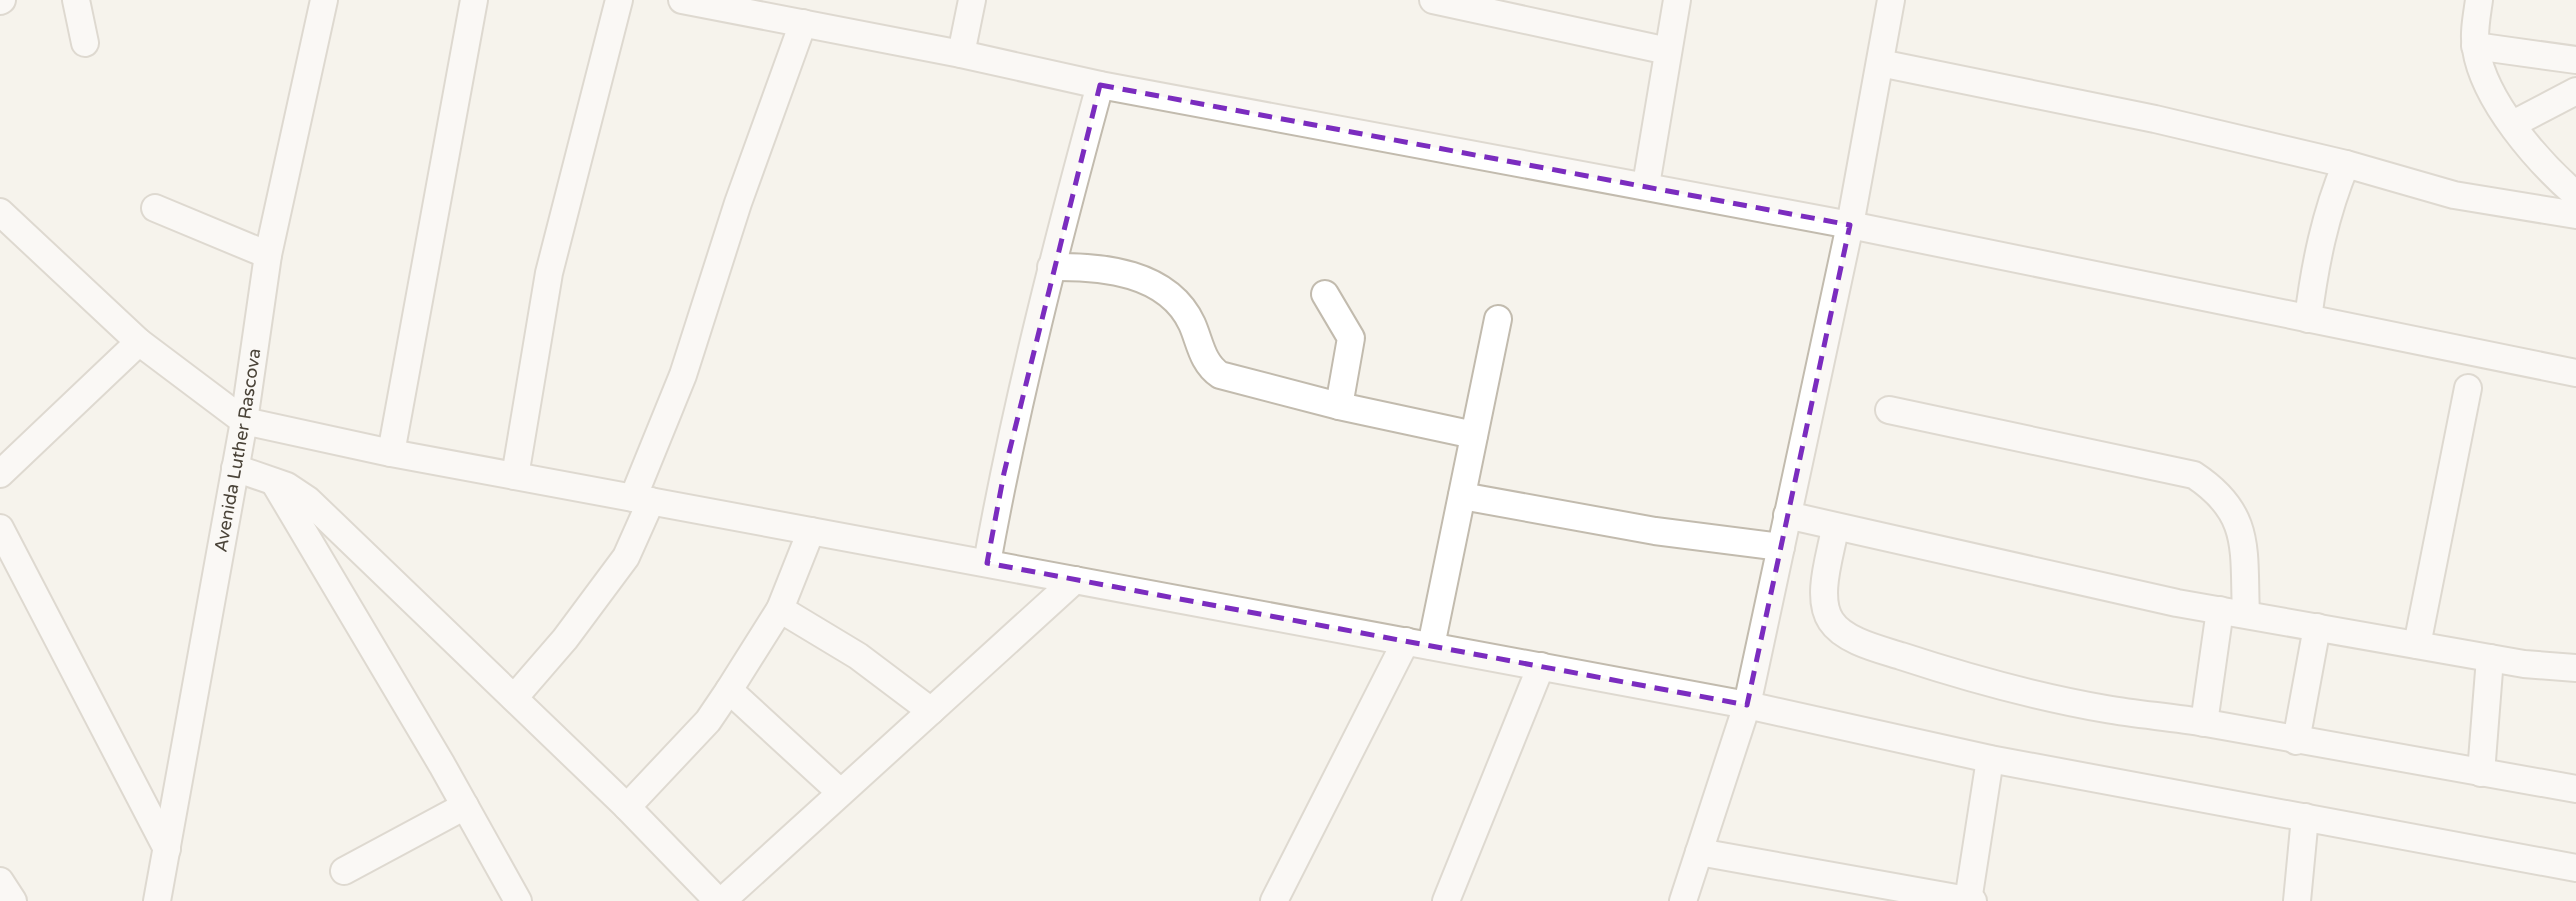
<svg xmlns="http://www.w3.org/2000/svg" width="2576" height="901" viewBox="0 0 2576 901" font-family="'Varela Round',sans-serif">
  <rect width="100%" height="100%" fill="#f6f3ec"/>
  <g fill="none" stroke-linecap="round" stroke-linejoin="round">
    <g stroke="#c2bbae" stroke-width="30">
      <g id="minor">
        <path d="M76,0l9,43"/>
        <path d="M682,0l279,54 139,31 750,140 726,148"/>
        <path d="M1433,0l235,51"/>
        <path d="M2479,0c-2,15 -6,34 -3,49 8,52 62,113 100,146"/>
        <path d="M0,1l2,-1"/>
        <path d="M2475,46l101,14"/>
        <path d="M961,54l11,-54"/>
        <path d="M1880,63l275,56 191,45 108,31 122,20"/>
        <path d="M2513,124l63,-33"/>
        <path d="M1646,185l31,-185"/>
        <path d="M155,208l113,47"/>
        <path d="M0,212l139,130 105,79 147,32 1356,252 243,54 586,109"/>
        <path d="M1051,267c51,-1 117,5 141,57 8,18 10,39 28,51l119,31 135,29"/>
        <path d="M1325,294l26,44 -12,68"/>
        <path d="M2308,319c7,-55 17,-105 38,-155"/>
        <path d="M1889,410l305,65c59,39 49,76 52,139"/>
        <path d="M391,453l83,-453"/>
        <path d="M235,468l52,18 21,14 319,307 91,94"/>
        <path d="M0,474l139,-132"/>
        <path d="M515,476l34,-203 70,-273"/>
        <path d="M274,482l168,283 76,136"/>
        <path d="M1462,496l193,35 126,16"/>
        <path d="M633,498l50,-123 55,-172 65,-180"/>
        <path d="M1787,515l390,88 347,61 52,4"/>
        <path d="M0,528l167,321"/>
        <path d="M1835,528c-4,26 -20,69 -4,93 13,20 48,28 70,35 67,22 136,41 205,53 33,6 67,8 100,14 123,22 246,45 370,66"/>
        <path d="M987,563c29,-161 70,-320 113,-478"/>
        <path d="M780,609l78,47 73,55"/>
        <path d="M2417,645l51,-257"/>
        <path d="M1431,646l67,-327"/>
        <path d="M729,690l111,102"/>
        <path d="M514,698l51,-59 61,-82 25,-56"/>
        <path d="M2204,723l16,-113"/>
        <path d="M2296,741l21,-114"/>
        <path d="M2481,773l9,-115"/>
        <path d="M627,807l81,-86 21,-31 51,-81 31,-78"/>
        <path d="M1699,852l274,49"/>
        <path d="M344,871l121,-65"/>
        <path d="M0,881l13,20"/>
        <path id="s1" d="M157,901l87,-480 24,-166 56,-255"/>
        <path d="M722,901l353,-321"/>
        <path d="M1274,901l132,-260"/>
        <path d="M1446,901l95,-235"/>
        <path d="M1683,901l64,-196 103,-480 41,-225"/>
        <path d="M1968,901l22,-142"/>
        <path d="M2297,901l8,-84"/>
      </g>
    </g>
    <use href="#minor" stroke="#fff" stroke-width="26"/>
  </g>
  <path d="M0 0H2576V901H0ZM1100,85l750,140 -103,480 -760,-142 17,-90z" fill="#f6f3ec" fill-opacity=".55" fill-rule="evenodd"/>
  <path fill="none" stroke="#7b2cbf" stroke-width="5" stroke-dasharray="14 9" stroke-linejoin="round" d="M1100,85l750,140 -103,480 -760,-142 17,-90z"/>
  <g text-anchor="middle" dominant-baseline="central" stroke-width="5" stroke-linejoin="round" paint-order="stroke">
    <g font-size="18" fill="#4b4439" stroke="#fff">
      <text stroke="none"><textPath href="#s1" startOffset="458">Avenida Luther Rascova</textPath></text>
    </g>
  </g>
</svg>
